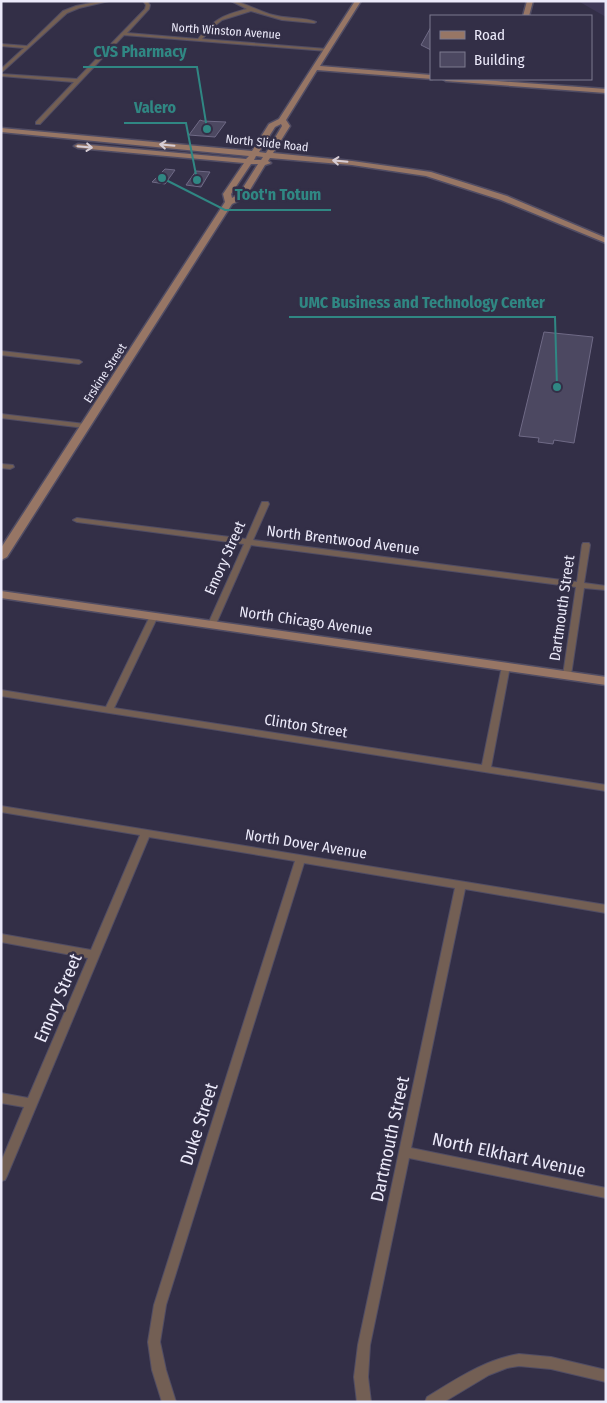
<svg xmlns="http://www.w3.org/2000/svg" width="607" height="1403" viewBox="0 0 607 1403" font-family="'Fira Sans Condensed',sans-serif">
  <rect width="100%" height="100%" fill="#332f47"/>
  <path fill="#3d3756" d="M578,1h28v16z"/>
  <path fill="#4c4861" stroke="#6f6a86" d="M431,27v23l-10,-5z
    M200,120l3,1 23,1 -11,15 -26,-2z
    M165,169l10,1 -10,14 -13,-2z
    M196,171l14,1 -9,15 -15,-2z
    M544,332l49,5 -19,106 -20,-3 -1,4 -15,-2 1,-4 -20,-2z"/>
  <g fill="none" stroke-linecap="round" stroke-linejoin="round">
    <g stroke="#514d64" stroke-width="2">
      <path id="street" d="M100,1h9l-30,7 -12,5 -66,60v-4l23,-21 -23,-2v-2l26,2 36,-35 13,-5z
        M143,1h4l3,4 -1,4 -22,24 71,6c15,-19 25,-24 49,-30l-16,-8c11,0 29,11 42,14 13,4 32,2 43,7l-2,1 -32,-3 -31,-9 -29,9 -10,8 -10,11 125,10 2,1 -2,1 -203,-16 -84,89h-4v-2l38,-40 -73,-6v-2l76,5 68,-70 1,-4z
        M1,351l78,9 3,2 -3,2 -78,-9z
        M1,414l84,10 3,2 -3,2 -84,-10z
        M1,464l12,1 1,2 -4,2 -9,-1z
        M262,502h6l1,2 -16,36 324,42 5,-37 1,-2h6l1,2 -6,38 22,3v4l-22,-2 -13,87 -4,3 -4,-3 13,-88 -325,-42 -35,79 -4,3 -4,-3 36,-80 -167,-22 -4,-2 4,-2 169,21z
        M154,613l4,3 -44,92 368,57 20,-99 4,-3 4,3 -19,101 115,18v6l-605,-95v-6l105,17 44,-91z
        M1,806l605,99v8l-141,-24 -54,259 195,40v10l-197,-40 -39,187 -2,32 3,25h-14l-3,-25 4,-32 97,-457 -151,-25 -138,442 -6,37 6,28 10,32h-14l-10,-32 -4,-28 6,-37 141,-444 -146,-24 -142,339 -2,4 -4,1v-19l23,-55 -23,-4v-10l27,5 60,-140 -87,-16v-8l90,16 49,-115 -139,-23z
        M519,1354l32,3 55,13v12l-55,-13 -32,-3 -12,2 -18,7 -45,27h-19l2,-5c30,-18 57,-37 92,-43z"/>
    </g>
    <g stroke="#514d64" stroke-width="3">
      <path id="secondary" d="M355,1h6l-41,65 111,9 1,4 -115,-9 -31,50 4,6 -17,27 79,8 79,11 76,24 99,42v5l-105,-43 -75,-24 -74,-11 -82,-7 -2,3 3,2 -6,2 -20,33 -13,6 -225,353 -6,3v-12l224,-346 -2,-8 21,-31 -166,-15 -4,-2 4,-2 168,15 3,-3 -248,-24v-4l251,23 17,-27 10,-5zM281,124l1,2 -16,27 -7,-1 16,-25zM256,156l7,1 -2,3h-7zM251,164h7l-19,30 -7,4 -1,-4z
        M527,1h6l-4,15h-6z
        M443,79h27l136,10v4l-160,-12z
        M1,591l605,86v8l-605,-87z"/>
    </g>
    <use href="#street" fill="#735f54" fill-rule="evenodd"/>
    <use href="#secondary" fill="#977665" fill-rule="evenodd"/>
  </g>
  <defs><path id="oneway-shaft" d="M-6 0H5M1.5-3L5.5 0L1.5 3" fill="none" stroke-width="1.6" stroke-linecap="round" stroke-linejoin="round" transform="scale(1.25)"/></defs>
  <g stroke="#d7cdd5">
    <use href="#oneway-shaft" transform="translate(167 145) rotate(-175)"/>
    <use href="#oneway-shaft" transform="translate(85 147) rotate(5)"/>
    <use href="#oneway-shaft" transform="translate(340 161) rotate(-175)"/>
  </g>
  <g text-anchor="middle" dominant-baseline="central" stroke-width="5" stroke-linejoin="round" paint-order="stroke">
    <g font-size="12" fill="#eceafa" stroke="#332f47">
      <text transform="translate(226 31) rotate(4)">North Winston Avenue</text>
      <text transform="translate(267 143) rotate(6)">North Slide Road</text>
      <text transform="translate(105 373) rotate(-57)">Erskine Street</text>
    </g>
    <g font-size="15" fill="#eceafa" stroke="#332f47">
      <text transform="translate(343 540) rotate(7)">North Brentwood Avenue</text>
      <text transform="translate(225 558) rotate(-66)">Emory Street</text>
      <text transform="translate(562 608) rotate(-82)">Dartmouth Street</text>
      <text transform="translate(306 621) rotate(8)">North Chicago Avenue</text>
      <text transform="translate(306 726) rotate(9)">Clinton Street</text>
      <text transform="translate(306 844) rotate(9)">North Dover Avenue</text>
    </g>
    <g font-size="18" fill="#eceafa" stroke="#332f47">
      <text transform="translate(58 998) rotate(-67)">Emory Street</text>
      <text transform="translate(199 1124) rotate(-72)">Duke Street</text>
      <text transform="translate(390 1139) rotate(-78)">Dartmouth Street</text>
      <text transform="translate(509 1155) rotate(12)">North Elkhart Avenue</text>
    </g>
  </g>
  <path fill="none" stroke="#308783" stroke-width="2" d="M207 129L197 67H83M197 180L186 123H124M162 178L225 210H331M557 387L555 317H289"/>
  <g fill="#308783" stroke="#332f47" stroke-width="2">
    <circle cx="207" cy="129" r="5"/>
    <circle cx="197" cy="180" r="5"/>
    <circle cx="162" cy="178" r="5"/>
    <circle cx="557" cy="387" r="5"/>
  </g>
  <g font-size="16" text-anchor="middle" font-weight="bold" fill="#308783" stroke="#332f47" stroke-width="5" stroke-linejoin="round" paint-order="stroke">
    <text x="140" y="57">CVS Pharmacy</text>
    <text x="155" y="113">Valero</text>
    <text x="278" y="200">Toot'n Totum</text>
    <text x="422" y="308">UMC Business and Technology Center</text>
  </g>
  <rect width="607" height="1403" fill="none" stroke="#eceafa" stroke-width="5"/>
  <rect x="430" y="15" width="162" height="65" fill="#332f47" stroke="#7d7a8f"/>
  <rect x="440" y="31" width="25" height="8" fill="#977665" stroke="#7d7a8f"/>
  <text x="474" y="40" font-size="15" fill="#eceafa">Road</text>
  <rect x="440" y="52" width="25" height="15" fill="#4c4861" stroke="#7d7a8f"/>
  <text x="474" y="65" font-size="15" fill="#eceafa">Building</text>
</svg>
